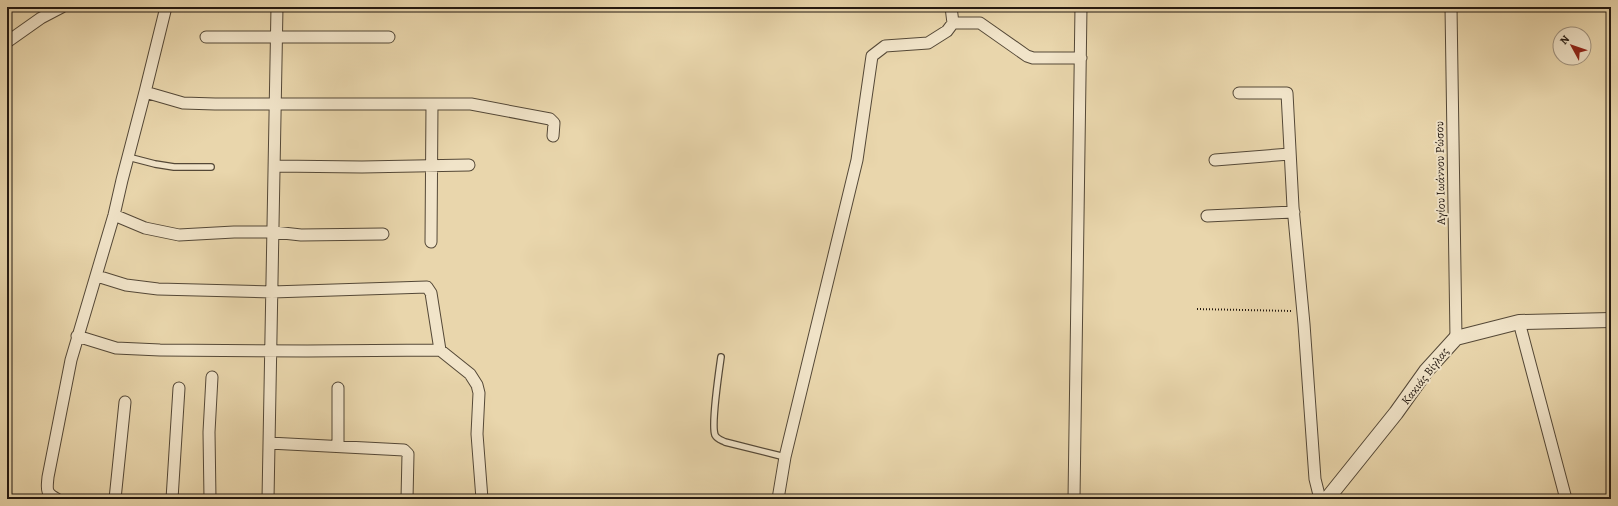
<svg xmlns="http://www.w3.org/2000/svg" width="1618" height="506" viewBox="0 0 1618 506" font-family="Alegreya,serif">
  <rect width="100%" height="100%" fill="#e9d6ac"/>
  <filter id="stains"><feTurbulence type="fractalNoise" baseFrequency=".005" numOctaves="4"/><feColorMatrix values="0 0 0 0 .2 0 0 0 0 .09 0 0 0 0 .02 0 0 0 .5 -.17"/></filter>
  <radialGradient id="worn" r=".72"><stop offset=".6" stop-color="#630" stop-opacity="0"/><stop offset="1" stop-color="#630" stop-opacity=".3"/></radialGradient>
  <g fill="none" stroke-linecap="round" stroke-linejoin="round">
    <g stroke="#544837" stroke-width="8">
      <path id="service" d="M128,157l27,7 19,3h37
        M721,357c-2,14 -10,68 -6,78 2,4 6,5 10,7l60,15"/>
    </g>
    <g stroke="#544837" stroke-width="13">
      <path id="minor" d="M1451,7l5,331
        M953,23h27l47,33 6,2h48
        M206,37h183
        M7,42l34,-24 21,-11
        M145,92l38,11 32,1h256l79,15 4,4 -1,13
        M1239,93h48l6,114 11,117 11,155 5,20
        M1215,160l75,-6
        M275,166l87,1 107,-2
        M114,215l31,13 34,7 55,-3h40l27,3 82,-1
        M1207,216l87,-4
        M431,242l1,-138
        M97,276l29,9 32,4 114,3 155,-5 4,6 9,57
        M1519,322l47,177
        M77,336l39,12 44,2 147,1 133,-1 30,24 7,11 2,8 -2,41 5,65
        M338,388v58
        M269,443l135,7 4,4 -1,45
        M57,499c-12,-6 -10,-10 -9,-22l23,-117 43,-145 8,-35 23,-88 21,-85
        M115,499l10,-97
        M172,499l7,-111
        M210,499l-1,-67 3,-55
        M268,499l9,-492
        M778,499l7,-42 72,-297 15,-104 13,-10 43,-3 19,-12 6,-8 -2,-16
        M1074,499l7,-492"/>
    </g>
    <g stroke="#544837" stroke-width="16">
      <path id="tertiary" d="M1327,499l69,-86 30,-42 30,-33 63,-16 92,-2"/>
    </g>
    <path stroke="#231810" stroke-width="2" stroke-dasharray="1 2" stroke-linecap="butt" d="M1197,309l95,2"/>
    <use href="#service" stroke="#f1e4c9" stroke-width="5.5"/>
    <use href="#minor" stroke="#f1e4c9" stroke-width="11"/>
    <use href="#tertiary" stroke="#f1e4c9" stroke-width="14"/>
  </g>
  <g text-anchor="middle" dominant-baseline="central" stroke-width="4" stroke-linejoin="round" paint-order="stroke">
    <g font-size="12" fill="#231810" stroke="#f1e4c9">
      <text transform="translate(1440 173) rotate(-91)">Αγίου Ιωάννου Ρώσου</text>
      <text transform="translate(1425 376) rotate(-52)">Κακιάς Βίγλας</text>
    </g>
  </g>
  <rect width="1618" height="506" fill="none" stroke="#e9d6ac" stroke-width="24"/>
  <rect x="8" y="8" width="1602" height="490" fill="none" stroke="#231810" stroke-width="2"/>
  <rect x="12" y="12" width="1594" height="482" fill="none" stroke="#231810"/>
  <g transform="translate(1572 46) rotate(310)"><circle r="19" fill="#f1e4c9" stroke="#9f927f"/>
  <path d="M0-3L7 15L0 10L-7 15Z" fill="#8f2418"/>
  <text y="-6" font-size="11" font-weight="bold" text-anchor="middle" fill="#231810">N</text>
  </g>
  <rect width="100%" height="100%" filter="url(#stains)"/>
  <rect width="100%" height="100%" fill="url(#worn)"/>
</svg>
